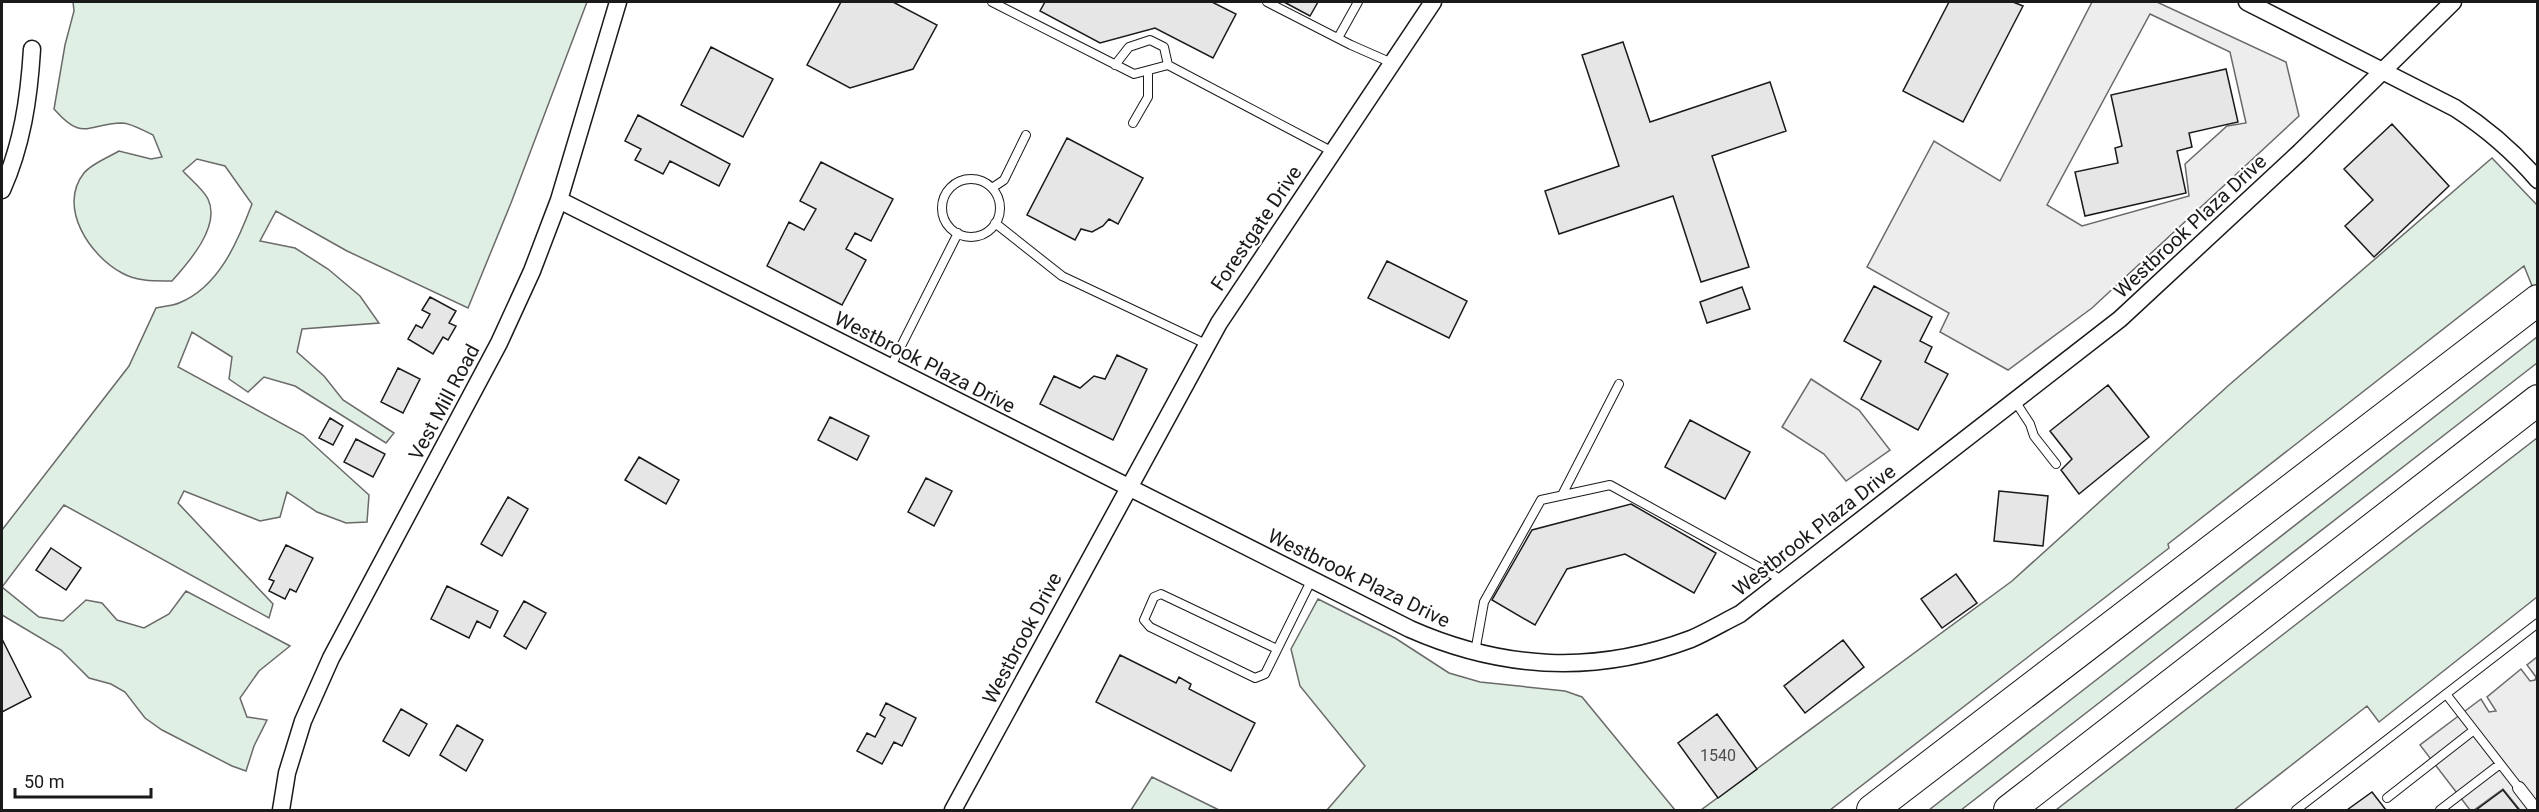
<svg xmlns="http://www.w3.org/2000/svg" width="2539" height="812" viewBox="0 0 2539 812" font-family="Roboto,sans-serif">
  <rect width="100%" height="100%" fill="#fff"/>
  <path fill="#e0efe3" stroke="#6a6a6a" stroke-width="1.5" d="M73,2h514l-76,201 -43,105 -121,-57 -71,-40 -16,30 35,7 33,21 32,27 19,27 -77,6 -5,23 27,24 19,24 51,33 -8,10 -91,-57 -31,-9 -16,15 -19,-13 3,-22 -40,-25 -14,35 125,68 66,60 -2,27 -21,1 -29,-11 -30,-20 -7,25 -20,4 -76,-30 -6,12 95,101 -4,14 -205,-113 -62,82 37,30 24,4 23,-21 16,3 15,17 27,8 25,-14 17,-23 104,55 -31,25 -19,27 7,19 20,3 -13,26 -8,25 -14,-5 -70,-36 -17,-12 -20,-26 -14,-8 -22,-6 -28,-28 -59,-35v-85l127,-164 27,-58c7,-2 16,-2 23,-5 40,-16 59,-62 73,-99l-27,-38 -28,-7 -14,12c7,8 20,18 25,28 13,27 -19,63 -36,82 -16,0 -34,1 -50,-8 -32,-17 -65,-66 -38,-100 7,-9 25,-16 35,-22l32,8 11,-2 -9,-22c-9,-4 -22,-12 -31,-12 -36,1 -39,19 -68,-14l11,-64 9,-34z
    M2492,158l45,47v93l-13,-32 -356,278 1,4 -339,262h-129l311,-229 217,-196z
    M2537,337v26l-576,447h-32z
    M2537,438v159l-158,125 -12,-16 -133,104h-178z
    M1318,599l77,39 54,35 31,9 85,9 17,6 93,113h-348l38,-44 -65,-80 -9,-37z
    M1152,777l67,33h-88z"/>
  <path fill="#ededed" stroke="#6a6a6a" stroke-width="1.5" fill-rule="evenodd" d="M2092,2h65l129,60 13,54 -207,192 -84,62 -68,-38 9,-19 -82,-46 67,-126 66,40zM2150,14l80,38 16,71 -19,3 -42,38 4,32 -107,30 -35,-21z
    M1811,379l48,31 31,40 -44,31 -22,-27 -42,-27z
    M2537,657v153h-17l-17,-21 -29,21h-4l-50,-65 61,-46 8,13 7,-1 -9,-14 34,-28 9,12 5,-1 1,-3 -9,-12z"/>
  <path fill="#e6e6e6" stroke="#1a1a1a" stroke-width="1.5" d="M841,2h52l44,23 -24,44 -63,19 -43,-23z
    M1045,2h167l24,12 -23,44 -58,-30 -55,15 -60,-32z
    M1284,2h34l-8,14z
    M1949,2h64l10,4 -60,116 -60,-31z
    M1623,42l27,80 120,-40 16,49 -74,25 37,111 -48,15 -28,-86 -114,38 -14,-43 74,-25 -37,-111z
    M711,47l62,32 -30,58 -62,-32z
    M2226,69l12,53 -49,11 3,14 -15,4 9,42 -101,23 -10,-44 43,-9 -3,-15 7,-2 -11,-51z
    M638,115l92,49 -11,22 -49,-25 -7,13 -28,-14 6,-11 -16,-8z
    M2392,124l57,62 -75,71 -29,-31 28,-26 -29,-31z
    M1067,138l76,40 -25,46 -9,-5 -6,7 -11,6 -11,-3 -6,11 -48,-25z
    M821,162l72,37 -22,42 -16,-8 -9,16 20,11 -24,45 -75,-39 22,-44 15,8 12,-21 -16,-8z
    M1387,261l80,40 -18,37 -81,-40z
    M1874,286l58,31 -12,24 12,6 -7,15 23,12 -30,56 -57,-31 20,-38 -37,-20z
    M1742,287l8,22 -43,14 -7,-21z
    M430,297l26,14 -7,12 7,3 -8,14 -5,-3 -10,17 -25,-15 8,-14 6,3 8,-14 -8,-4z
    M1117,355l30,14 -34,71 -73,-36 14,-28 26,12 14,-12 11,3z
    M398,368l22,11 -17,34 -22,-11z
    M2108,385l41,52 -70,57 -18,-24 11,-11 -22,-28z
    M830,417l39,19 -12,24 -39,-20z
    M330,418l13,8 -10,19 -14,-7z
    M1690,420l60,32 -25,47 -60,-32z
    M356,439l29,15 -12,23 -29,-15z
    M639,457l40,23 -13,24 -41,-24z
    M926,478l26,13 -18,35 -26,-14z
    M1999,491l49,5 -5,50 -49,-5z
    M508,497l20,12 -26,47 -21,-12z
    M1631,504l85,49 -22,40 -69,-39 -58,15 -32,56 -43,-25 40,-70z
    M286,545l27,13 -17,34 -6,-3 -5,10 -16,-8 5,-10 -5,-2z
    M51,548l30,20 -15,22 -30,-20z
    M1956,574l21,29 -35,25 -21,-29z
    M447,586l51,25 -8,17 -13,-7 -8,17 -38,-19z
    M524,601l22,12 -20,36 -22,-13z
    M2,639l29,58 -29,15z
    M1843,640l21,27 -59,46 -21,-27z
    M1120,655l56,28 3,-6 12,7 -2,5 66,34 -24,48 -135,-69z
    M886,703l30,15 -14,28 -8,-4 -12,22 -25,-13 10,-18 8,4 10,-19 -5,-3z
    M401,709l26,15 -18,32 -26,-15z
    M1717,714l40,55 -39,29 -40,-55z
    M457,725l26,15 -17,31 -26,-16z
    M2503,790l16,20h-43z
    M2372,792l14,18h-39z"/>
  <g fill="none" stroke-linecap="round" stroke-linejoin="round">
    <g stroke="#1a1a1a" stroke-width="10">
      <path id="service" d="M992,2l142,72 34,-9 165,87
        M1267,2l84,43 41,18
        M1338,38l20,-36
        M1115,65l14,-18 21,-7 14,7 4,18
        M1133,123l15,-26v-26
        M942 208a29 29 0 1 1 58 0a29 29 0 1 1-58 0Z
        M992,188l12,-8 22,-45
        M995,223l67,53 144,68
        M890,368l68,-135
        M2015,401l15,23 4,12 22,28
        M1562,495l57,-111
        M1277,649l-116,-55 -7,3 -10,23 6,7 105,51 10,-4 47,-95
        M1475,652l9,-50 57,-102 69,-15 174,96
        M2519,788l-73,-94 92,-71
        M2387,798l87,-68
        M2296,810l150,-116
        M2440,810l60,-46"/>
    </g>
    <g stroke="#1a1a1a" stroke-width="14">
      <path id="pedestrian" d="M2519,788l17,22"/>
    </g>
    <g stroke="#1a1a1a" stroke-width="19">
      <path id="minor" d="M2247,2l208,106c31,20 58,43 83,72
        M2,190c20,-45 27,-91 30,-141
        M559,200l851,429c93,41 185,46 281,10 16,-7 33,-17 49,-25l380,-295 180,-167 153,-150
        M281,810l6,-37 16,-52 28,-63 168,-315 33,-72 27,-71 59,-198
        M953,810l266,-487 214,-321"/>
    </g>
    <g stroke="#1a1a1a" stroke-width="32">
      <path id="motorway" d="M1872,810l666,-510
        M2009,810l529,-410"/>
    </g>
    <use href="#service" stroke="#fff" stroke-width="8"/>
    <use href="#pedestrian" stroke="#fff" stroke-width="12"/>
    <use href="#minor" stroke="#fff" stroke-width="16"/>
    <use href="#motorway" stroke="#fff" stroke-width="30"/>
  </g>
  <g text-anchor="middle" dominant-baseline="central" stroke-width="4.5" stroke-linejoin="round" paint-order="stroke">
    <g font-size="16" fill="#4d4d4d">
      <text x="1718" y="755">1540</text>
    </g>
    <g font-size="20" fill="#1a1a1a" stroke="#fff">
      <text transform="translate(2190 226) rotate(-43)">Westbrook Plaza Drive</text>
      <text transform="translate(1256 228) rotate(-56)">Forestgate Drive</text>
      <text transform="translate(925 362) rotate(27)">Westbrook Plaza Drive</text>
      <text transform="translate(444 402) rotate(-62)">Vest Mill Road</text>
      <text transform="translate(1814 530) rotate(-38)">Westbrook Plaza Drive</text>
      <text transform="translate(1359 578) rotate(26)">Westbrook Plaza Drive</text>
      <text transform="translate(1022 638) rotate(-62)">Westbrook Drive</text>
    </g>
  </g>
  <rect width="2539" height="812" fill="none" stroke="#1a1a1a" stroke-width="6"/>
  <path d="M15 788v9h136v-9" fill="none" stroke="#1a1a1a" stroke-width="3"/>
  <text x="24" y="788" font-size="18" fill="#1a1a1a" stroke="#ffffff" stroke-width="4.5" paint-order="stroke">50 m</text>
</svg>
